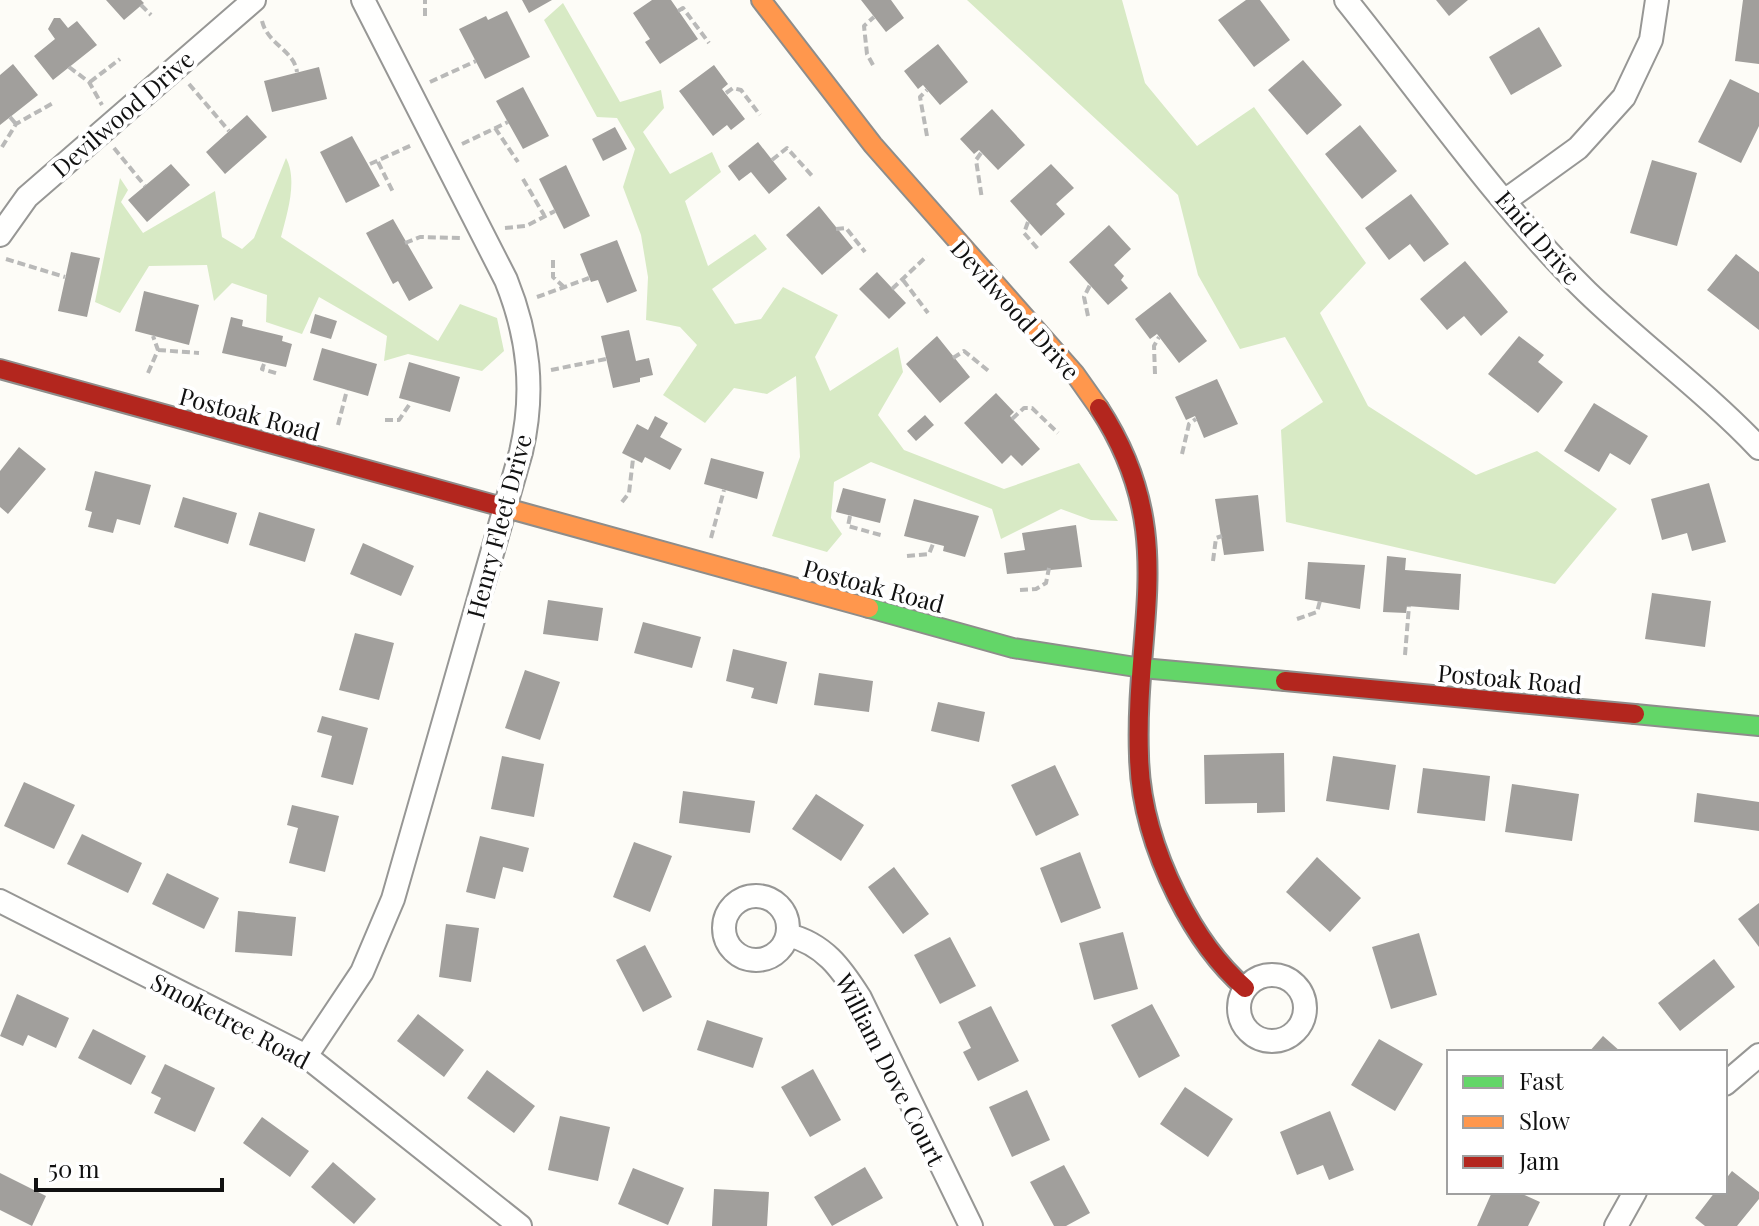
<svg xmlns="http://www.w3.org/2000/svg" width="1759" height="1226" viewBox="0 0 1759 1226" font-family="'Playfair Display',serif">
  <rect width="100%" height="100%" fill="#fdfcf7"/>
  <path fill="#d8eac5" d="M967,0h155l23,83 52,63 57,-39 112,156 -46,50 48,93 108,69 61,-24 80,58 -62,75 -269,-62 -5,-92 42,-28 -38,-65 -45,12 -42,-74 -20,-80z
    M563,3l57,99 41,-12 3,18 -21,24 27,42 42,-22 9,20 -36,29 23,65 47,-32 12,15 -55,40 23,35 26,-5 22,-32 55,28 -23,42 15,34 68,-44 5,25 -25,43 26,35 100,39 75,-26 39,58 -27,-1 -30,-11 -60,30 -9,-30 -121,-47 -37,20 -3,36 11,16 -15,18 -55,-16 28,-79 -4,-81 -29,18 -33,-6 -29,35 -42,-28 34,-50 -17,-18 -34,-7 2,-43 -7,-42 -18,-48 12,-38 -18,-31 -20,-1 -53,-97z
    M286,158c12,22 1,56 -5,79l157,104 22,-37 37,14 7,33 -22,20 -74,-17 -24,7 3,-25 -68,-39 -17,37 -36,-12 1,-27 -35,-12 -18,18 -7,-36 -58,1 -29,47 -25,-11 25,-124 8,12 -7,12 22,31 72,-42 7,46 20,12 12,-11z"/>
  <path fill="#a19f9c" d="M106,0h35l3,3 -20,17z
    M522,0h30l-23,13z
    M652,0h19l27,39 -38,25 -15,-22 5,-3 -17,-26z
    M861,0h30l13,18 -18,14z
    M1246,0h14l30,40 -36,27 -36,-47z
    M1436,0h32l-19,16z
    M1743,0h16v64l-24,-3z
    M507,11l23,46 -45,22 -26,-50 27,-13 2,4z
    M54,18h6l8,10 9,-7 20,24 -44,35 -19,-24 21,-17 -7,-10z
    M1539,27l23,39 -51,29 -22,-38z
    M938,44l30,38 -28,23 -17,-20 -5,4 -14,-18z
    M1303,60l39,45 -35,30 -39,-45z
    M13,64l25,31 -38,30v-50z
    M714,65l14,19 -6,5 23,30 -14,11 -4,-5 -14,11 -34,-45z
    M319,67l8,32 -55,13 -8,-31z
    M1730,79l29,14v33l-18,37 -43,-21z
    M523,87l26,49 -26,13 -27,-48z
    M992,109l33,36 -27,25 -19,-20 -5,4 -14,-15z
    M247,115l20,22 -42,37 -19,-22z
    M1360,125l37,46 -35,28 -37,-45z
    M615,127l12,22 -24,12 -11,-22z
    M352,136l28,50 -34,17 -26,-51z
    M758,142l29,37 -18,15 -18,-22 -12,9 -11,-15z
    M1652,160l45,13 -20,73 -47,-13z
    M171,164l19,21 -43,37 -19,-22z
    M1051,164l23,24 -18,16 9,10 -24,22 -31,-35z
    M566,165l24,51 -26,13 -25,-50z
    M1411,194l38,50 -25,18 -14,-18 -21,16 -24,-32z
    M819,206l34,42 -31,27 -36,-40z
    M393,219l40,69 -24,13 -11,-20 -5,3 -27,-51z
    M1109,225l22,24 -17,16 10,11 -3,4 7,8 -20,17 -39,-43z
    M617,240l20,51 -30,12 -9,-23 -7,2 -11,-28z
    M71,252l29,6 -13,59 -29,-6z
    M1736,254l23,18v58l-52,-40z
    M1465,261l43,51 -27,24 -17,-20 -17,14 -27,-31z
    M877,272l29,31 -17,16 -30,-30z
    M144,291l55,14 -10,40 -54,-14z
    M1170,292l37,49 -28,22 -22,-29 -7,5 -15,-20z
    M315,314l22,7 -6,18 -21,-6z
    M231,317l12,3 -1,6 41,10 -1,5 10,3 -6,23 -64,-14z
    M629,330l7,31 13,-3 4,17 -13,3v4l-27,6 -12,-52z
    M937,336l33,41 -30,26 -34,-39z
    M1519,336l25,19 -6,7 25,20 -25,31 -50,-39z
    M322,348l55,16 -9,32 -55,-16z
    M409,362l51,15 -10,35 -51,-14z
    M1217,379l21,45 -34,14 -9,-22 -9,4 -11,-23z
    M996,393l18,19 -4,4 30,33 -18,17 -11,-11 -9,9 -38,-41z
    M1594,403l54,33 -18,29 -20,-12 -11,19 -35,-21z
    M925,415l9,10 -18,16 -9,-10z
    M655,416l13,7 -8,14 22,12 -12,21 -25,-13 -3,6 -20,-10 15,-29 11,6z
    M19,447l27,22 -38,45 -8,-7v-36z
    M711,458l53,14 -7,27 -53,-15z
    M95,471l56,14 -11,40 -23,-6 -4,14 -25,-6 4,-15 -7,-2z
    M1709,483l17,59 -34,9 -5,-18 -25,7 -11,-41z
    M843,488l43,11 -6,24 -44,-11z
    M1258,495l6,56 -40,4 -9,-56z
    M183,497l54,16 -9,31 -54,-17z
    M914,499l65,17 -14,41 -22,-6 1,-5 -40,-10z
    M259,512l56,17 -10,33 -56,-17z
    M1076,525l6,42 -75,7 -3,-21 21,-3 -3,-17z
    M363,543l51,23 -13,30 -51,-22z
    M1387,556l19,2 -1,12 56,4 -2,36 -52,-4 -1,7 -23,-1z
    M1308,562l57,3 -5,44 -55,-10z
    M1652,593l59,8 -6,46 -60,-8z
    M548,600l55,8 -5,33 -55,-7z
    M643,622l58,15 -9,31 -58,-15z
    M355,633l39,10 -15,57 -40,-10z
    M733,649l54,13 -10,42 -26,-6 3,-10 -28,-7z
    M525,670l35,12 -20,58 -35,-12z
    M819,673l54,8 -4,31 -55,-7z
    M938,702l47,10 -6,30 -48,-11z
    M322,716l46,12 -15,57 -32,-8 11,-41 -15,-4z
    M1284,753l1,59 -28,1v-10l-52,1 -1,-49z
    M502,756l42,8 -10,53 -43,-8z
    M1333,756l63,9 -7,45 -63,-9z
    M1055,765l24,50 -43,21 -25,-51z
    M1423,768l67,8 -5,45 -68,-8z
    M24,782l51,23 -21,44 -50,-23z
    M1512,784l67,10 -7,47 -67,-9z
    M683,791l72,10 -5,32 -71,-10z
    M1697,793l62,9v29l-65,-9z
    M816,794l48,31 -23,36 -49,-32z
    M292,805l47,11 -14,56 -36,-9 9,-35 -11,-3z
    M82,834l60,29 -14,30 -61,-29z
    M480,836l49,12 -6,24 -20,-5 -8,32 -29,-7z
    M634,842l38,14 -22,56 -37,-15z
    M1080,852l21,56 -40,15 -21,-55z
    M1317,857l44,41 -31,34 -44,-40z
    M894,867l35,47 -26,20 -35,-47z
    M167,873l52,25 -15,31 -52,-25z
    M1759,903v44l-21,-28z
    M238,911l58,6 -4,39 -57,-4z
    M446,924l33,4 -8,54 -32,-5z
    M1123,932l15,57 -44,11 -15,-57z
    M1419,933l18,62 -46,14 -19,-62z
    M950,937l26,49 -36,18 -26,-49z
    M645,945l27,52 -29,15 -27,-52z
    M1714,959l21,28 -55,44 -22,-28z
    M17,994l52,24 -13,30 -28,-13 -5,11 -23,-10z
    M1152,1004l28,52 -41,22 -28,-53z
    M991,1006l28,55 -41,20 -15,-29 8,-4 -13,-26z
    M418,1014l46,36 -20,27 -47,-36z
    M707,1020l56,18 -10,30 -56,-18z
    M93,1029l53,27 -15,29 -53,-27z
    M1603,1036l18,16h-32z
    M1379,1039l44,25 -28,47 -44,-26z
    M165,1064l50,24 -20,44 -41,-19 7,-15 -10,-5z
    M813,1069l28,51 -31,17 -29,-50z
    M487,1070l48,36 -21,27 -47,-35z
    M1185,1087l48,32 -25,38 -48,-33z
    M1027,1090l23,50 -38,17 -23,-50z
    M1330,1111l24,59 -25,10 -6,-15 -26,10 -17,-43z
    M560,1116l50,11 -12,54 -50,-11z
    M262,1117l47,34 -19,26 -47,-34z
    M333,1162l43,37 -22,25 -43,-37z
    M1064,1165l26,48 -24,13h-12l-24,-44z
    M865,1167l18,31 -51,28 -18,-29z
    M633,1168l51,20 -16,37 -50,-21z
    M1732,1171l27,21v7l-22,27h-32l-10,-8 20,-26h10v-12z
    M0,1173l46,23 -14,30 -32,-16z
    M714,1189l55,3 -2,34h-55z
    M1492,1192h26l22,10 -12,24h-51z"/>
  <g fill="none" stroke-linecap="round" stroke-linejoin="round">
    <g stroke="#979795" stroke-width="26">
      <path id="street" d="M1346,0c78,97 153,206 241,292 56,54 119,100 172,156
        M1506,200l72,-52 46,-51 27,-57 6,-40
        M0,235l27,-38 227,-197
        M724 928a32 32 0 1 1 64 0a32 32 0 1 1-64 0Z
        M0,901l306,155 214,170
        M788,935c36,9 53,33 72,63l111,228
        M1239 1008a33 33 0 1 1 66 0a33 33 0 1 1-66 0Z
        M306,1056l56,-84 31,-73 128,-447c14,-60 8,-115 -15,-172l-143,-280
        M1725,1084l34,-29
        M1616,1226l19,-34"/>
    </g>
    <g stroke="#8e8d8b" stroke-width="22">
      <path id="fast" d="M869,608l144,40 129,20 143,13
        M1635,714l124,12"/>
    </g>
    <g stroke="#8e8d8b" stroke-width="22">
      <path id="slow" d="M761,0l112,145 202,229 24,34
        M499,506l370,102"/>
    </g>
    <g stroke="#8e8d8b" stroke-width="22">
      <path id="jam" d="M0,369l499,137
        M1099,408c81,124 35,215 40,348 1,50 16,96 38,140 17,34 38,66 68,92
        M1285,681l350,33"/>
    </g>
    <path stroke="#b9b9b8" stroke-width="4" stroke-dasharray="8 4" stroke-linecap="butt" d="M141,5l10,10
      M678,11l5,-3 26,35
      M425,16v-16
      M262,21c6,24 32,29 35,51
      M873,65l-6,-11 -3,-28 10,-9
      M69,67l20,15 13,23
      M90,82l30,-23
      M430,82l46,-21
      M189,84l40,47
      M726,93l7,-5 8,2 19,25
      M10,117l6,7
      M495,128l23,34
      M927,136l-7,-39 7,-7
      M462,144l46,-22
      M2,147l14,-23 37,-21
      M114,148l31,38
      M981,153l-5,7 6,39
      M772,160l15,-12 27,30
      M378,162l15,30
      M370,164l42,-19
      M523,179l21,36
      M1028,222l-4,11 15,17
      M505,228l21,-2 29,-15
      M836,229l10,-1 19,24
      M405,243l15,-6 40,1
      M6,259l59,18
      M553,260v17l11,10
      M903,280l25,33
      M892,289l35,-33
      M537,297l52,-19
      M1088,316l-4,-19 6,-12
      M158,350l41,3
      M953,358l11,-7 27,22
      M264,364l-2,5 17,5
      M551,370l55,-11
      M148,373l10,-23 -5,-14
      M1155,374l-1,-28 5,-9
      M1012,419l12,-11h8l26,25
      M385,420h14l12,-18
      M338,425l9,-35
      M1182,454l7,-30 7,-5
      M622,502l7,-9 4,-34
      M850,516l-2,10 36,10
      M711,538l13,-48
      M907,556l22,-2 4,-10
      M1213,561l3,-23 6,-2
      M1020,590l16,-1 10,-6 3,-15
      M1297,619l20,-7 3,-11
      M1405,655l4,-49"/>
    <use href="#street" stroke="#fffffe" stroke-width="22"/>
    <use href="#fast" stroke="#63d668" stroke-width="18"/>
    <use href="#slow" stroke="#ff974d" stroke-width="18"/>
    <use href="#jam" stroke="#b3261e" stroke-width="18"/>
  </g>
  <g text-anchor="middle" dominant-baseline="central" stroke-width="8" stroke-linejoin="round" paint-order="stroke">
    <g font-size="24" fill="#111" stroke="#fff">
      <text transform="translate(122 113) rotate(-41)">Devilwood Drive</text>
      <text transform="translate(1539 237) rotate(49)">Enid Drive</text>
      <text transform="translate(1016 309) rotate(48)">Devilwood Drive</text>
      <text transform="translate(250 413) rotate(15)">Postoak Road</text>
      <text transform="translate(498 526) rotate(-75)">Henry Fleet Drive</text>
      <text transform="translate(874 585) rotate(15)">Postoak Road</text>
      <text transform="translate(1510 678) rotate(5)">Postoak Road</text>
      <text transform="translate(231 1020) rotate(28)">Smoketree Road</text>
      <text transform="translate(891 1069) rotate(63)">William Dove Court</text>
    </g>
  </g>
  <rect x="1447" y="1050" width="280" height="144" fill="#ffffff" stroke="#a0a0a0" stroke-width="2"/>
  <rect x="1463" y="1076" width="40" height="12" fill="#63d668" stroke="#a0a0a0" stroke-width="2"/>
  <text x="1519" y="1090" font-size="24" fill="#111111">Fast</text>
  <rect x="1463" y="1116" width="40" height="12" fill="#ff974d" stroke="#a0a0a0" stroke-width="2"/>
  <text x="1519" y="1130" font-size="24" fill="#111111">Slow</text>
  <rect x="1463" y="1156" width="40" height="12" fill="#b3261e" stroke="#a0a0a0" stroke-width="2"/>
  <text x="1519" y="1170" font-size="24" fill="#111111">Jam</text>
  <path d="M36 1178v12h186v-12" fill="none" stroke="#111111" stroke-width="4"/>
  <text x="48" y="1178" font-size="24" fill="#111111" stroke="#ffffff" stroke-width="6" paint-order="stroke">50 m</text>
</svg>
